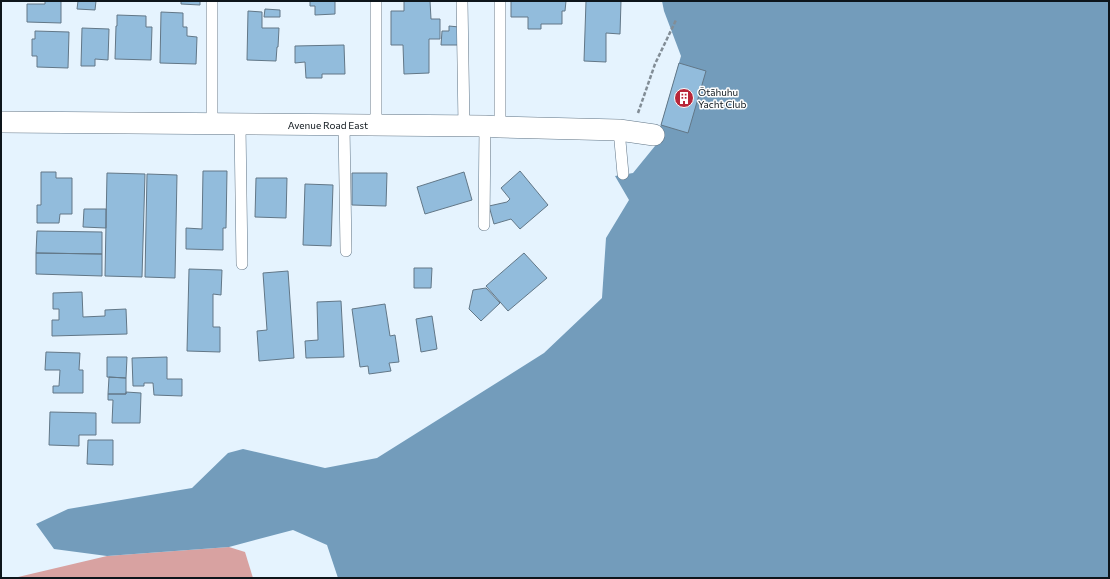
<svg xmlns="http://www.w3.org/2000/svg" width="1110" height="579" viewBox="0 0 1110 579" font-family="Commissioner,sans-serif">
  <rect width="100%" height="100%" fill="#e5f3fe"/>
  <path fill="#d8a2a1" d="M229,547l16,5 8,26h-235v-1l89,-21z"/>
  <path fill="#739cbb" d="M662,1h447v577h-771l-11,-33 -34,-15 -64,17 -122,9 -53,-7 -18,-25 32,-15 124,-21 36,-35 15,-4 82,19 52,-10 167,-105 58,-55 4,-60 23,-38 -14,-24 18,-3 22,-27 4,-19 2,-2 20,-69 -17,-45z"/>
  <path fill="#92bcdc" stroke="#627787" d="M45,1h16v22l-34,-1v-18h18z
    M78,1h18l-1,9 -18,-1z
    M181,1h19v4l-19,-1z
    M310,1h25v13l-20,1v-9h-5z
    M404,1h26l1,18h9v20h-11v34l-25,1 -1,-29h-12v-34h13z
    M511,1h55l-1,10h-3v13h-21v5h-13v-12h-17z
    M586,1h35l-1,33 -14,-1v29l-22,-1z
    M265,9l15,1v7h-16z
    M248,11l14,1v16h17l-1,19h-1l-1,14 -29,-1z
    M161,12l22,1v14h4v9l10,1 -1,27 -36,-1z
    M117,15l29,1v11h6l-1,33 -36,-1 1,-33h1z
    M449,26l10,1v18h-18l1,-14h7z
    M82,28l27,1 -1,31 -13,-1v7h-14z
    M35,31l34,1 -1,36 -31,-1v-11h-5v-17h3z
    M344,45l1,29h-23v4h-16l-1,-16 -10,1v-17z
    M679,63l27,8 -18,62 -27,-8z
    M203,171h24l-1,57h-3v22l-37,-1v-21l16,1z
    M520,171l28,34 -28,24 -9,-10 -17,5 -5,-18 18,-4 3,-3 -9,-11z
    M41,172h15v6h16v36h-12l-1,9h-22v-18h4z
    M464,172l8,28 -47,14 -8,-27z
    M107,173l38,1 -3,103 -37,-1z
    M352,173h35l-1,33 -34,-1z
    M147,174l30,1 -2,103 -30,-1z
    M256,178h31l-1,40 -31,-1z
    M305,184l28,1 -2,61 -28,-1z
    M84,209h22v19l-23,-1z
    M37,231l65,1v22l-66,-1z
    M36,253l66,1v22l-66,-2z
    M524,253l23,25 -39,33 -22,-25z
    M414,268h18l-1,20h-17z
    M189,269l33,1 -1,25 -8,-1v33h7v25l-33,-1z
    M288,271l6,87 -35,3 -2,-30 10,-1 -4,-57z
    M486,288l14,15 -19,18 -12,-12 4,-19z
    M82,292l1,25 22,-1v-6l21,-1 1,25 -75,2v-16h7v-11h-6v-16z
    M341,301l3,56 -38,1 -1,-17 13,-1 -1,-38z
    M385,304l5,32 5,-1 4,27 -10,1 2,8 -22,3 -1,-8 -8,1 -8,-58z
    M432,316l5,33 -16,3 -5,-33z
    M46,352l34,1 -1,17h4v23h-30v-7h6l1,-16h-15z
    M107,357h20l-1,21 -19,-1z
    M167,357v22h15v17l-28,-1 -1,-12h-9v3h-11l-1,-28z
    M109,377l17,1v16h-18z
    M126,392l15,1 -1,30h-28l1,-23h-5v-6h18z
    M50,412l46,1v22h-17v11l-30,-1z
    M88,440h25v25l-26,-1z"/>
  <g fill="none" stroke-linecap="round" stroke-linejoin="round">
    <g stroke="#617586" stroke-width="12">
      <path id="lane" d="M212,1v123
        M376,1v125
        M462,1l2,125
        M500,1v126
        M240,125l2,139
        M344,125l2,126
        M619,130l4,44
        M484,225l1,-99"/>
    </g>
    <g stroke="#617586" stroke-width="22">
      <path id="street" d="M1,122l484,4 15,1 119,3 35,5"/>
    </g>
    <path stroke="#828d96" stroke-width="2.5" stroke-dasharray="4 2" stroke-linecap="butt" d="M638,113l17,-49 21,-44"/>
    <use href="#lane" stroke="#fff" stroke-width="11"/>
    <use href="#street" stroke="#fff" stroke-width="21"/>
  </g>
  <defs>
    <g id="building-disc" transform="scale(1)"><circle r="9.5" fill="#b82639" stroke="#fefefe"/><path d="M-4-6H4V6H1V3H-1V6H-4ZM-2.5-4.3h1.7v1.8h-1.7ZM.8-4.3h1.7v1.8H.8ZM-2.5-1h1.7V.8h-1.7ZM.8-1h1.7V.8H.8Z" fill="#fff"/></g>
  </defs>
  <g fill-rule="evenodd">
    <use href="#building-disc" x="684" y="98"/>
  </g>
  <g text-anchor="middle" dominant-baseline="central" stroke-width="3" stroke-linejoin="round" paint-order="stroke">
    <g font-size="10" fill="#0d151b" stroke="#fefefe" text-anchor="start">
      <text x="698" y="92">Ōtāhuhu<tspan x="698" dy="12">Yacht Club</tspan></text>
    </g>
    <g font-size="10" fill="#0d151b" stroke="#fefefe">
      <text x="328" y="125">Avenue Road East</text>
    </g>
  </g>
  <rect width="1110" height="579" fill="none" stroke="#0d151b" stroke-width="4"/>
</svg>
